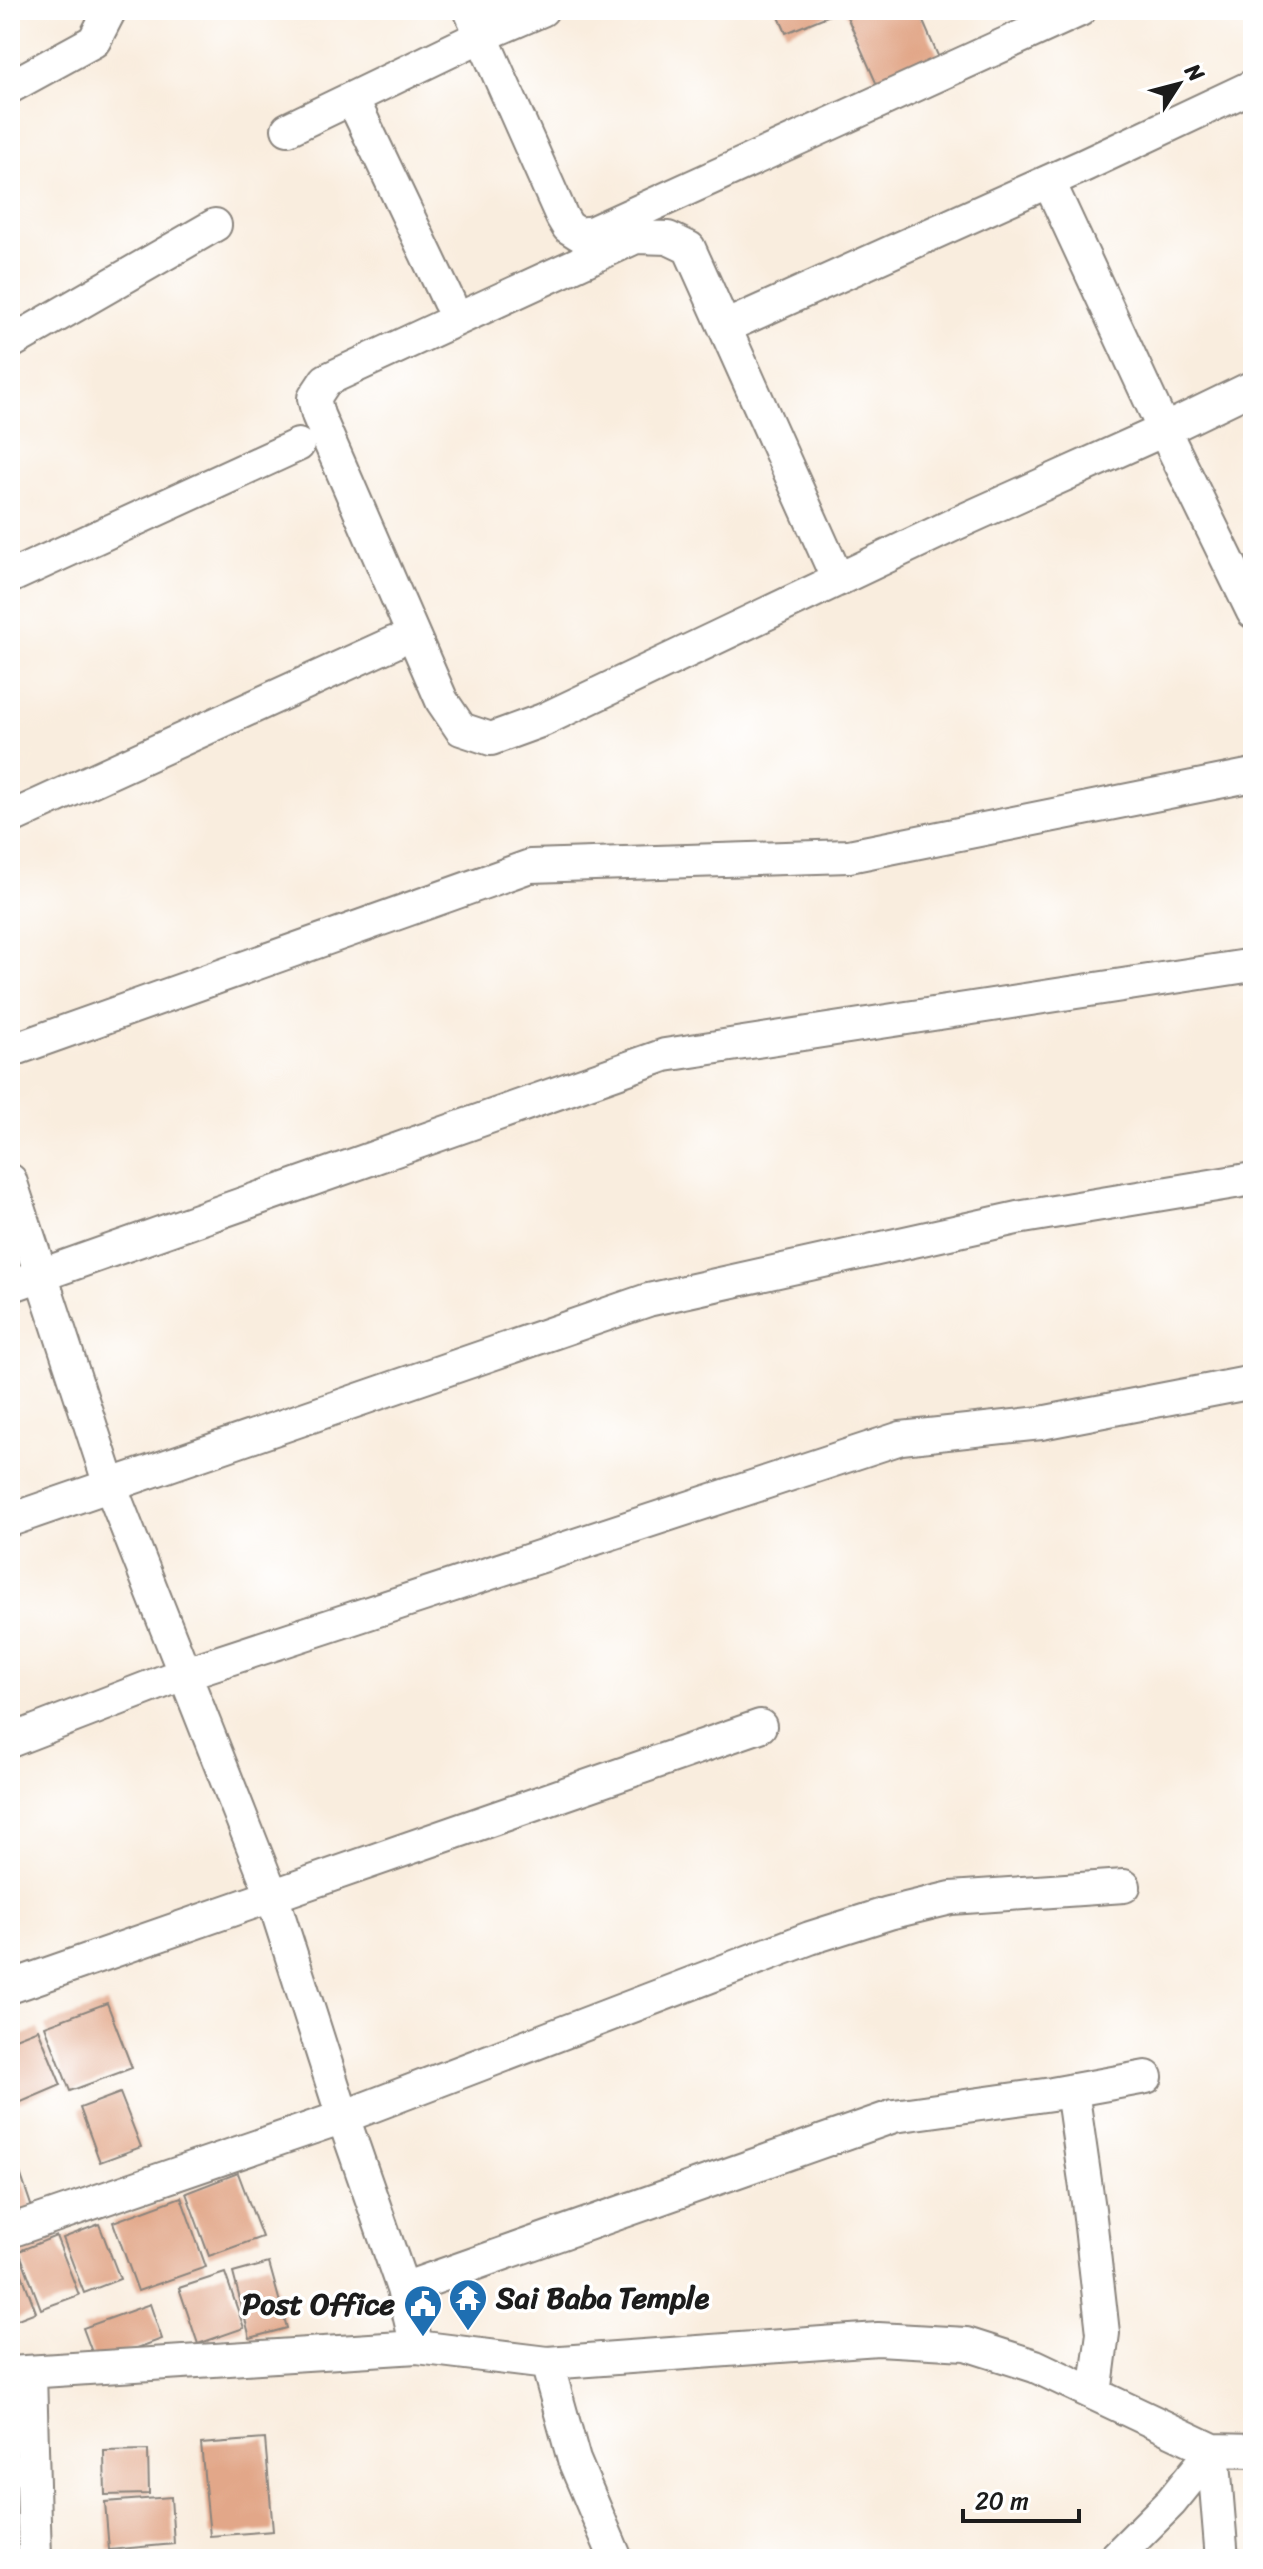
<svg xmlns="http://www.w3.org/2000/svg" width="1263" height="2569" viewBox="0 0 1263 2569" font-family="Sriracha,sans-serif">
  <rect width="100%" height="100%" fill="#fff"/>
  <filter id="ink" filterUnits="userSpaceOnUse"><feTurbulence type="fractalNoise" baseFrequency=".0125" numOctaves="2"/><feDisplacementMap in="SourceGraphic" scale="16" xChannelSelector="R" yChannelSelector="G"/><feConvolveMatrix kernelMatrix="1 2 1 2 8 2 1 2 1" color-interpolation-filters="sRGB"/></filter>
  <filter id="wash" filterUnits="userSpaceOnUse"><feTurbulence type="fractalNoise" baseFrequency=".006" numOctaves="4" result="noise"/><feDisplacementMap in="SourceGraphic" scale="32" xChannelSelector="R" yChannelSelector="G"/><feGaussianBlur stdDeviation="1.8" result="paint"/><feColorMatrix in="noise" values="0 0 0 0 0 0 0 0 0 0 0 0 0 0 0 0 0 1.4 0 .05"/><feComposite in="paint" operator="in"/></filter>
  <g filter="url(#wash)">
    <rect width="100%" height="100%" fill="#f9edde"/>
    <g id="blocks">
      <path fill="#e2a789" d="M776,10h66l-56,23z
        M844,10h74l21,48 -62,27z
        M107,2003l25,65 -62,23 -25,-65z
        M38,2029l23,56 -42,18 -9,-22v-41z
        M120,2093l21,54 -41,15 -20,-54z
        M10,2143l23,68 -23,8z
        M238,2173l24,64 -53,19 -23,-63z
        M181,2197l25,70 -68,24 -25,-69z
        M99,2224l21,55 -36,14 -21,-55z
        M56,2236l23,59 -38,14 -22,-58z
        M14,2253l22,59 -26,10v-67z
        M269,2263l18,65 -37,10 -17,-65z
        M225,2273l19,55 -46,16 -19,-56z
        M150,2304l12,35 -66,24 -13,-35z
        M265,2439l8,92 -63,5 -9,-92z
        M148,2450l1,44 -44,1 -1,-44z
        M171,2497l3,47 -65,6 -4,-48z"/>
    </g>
  </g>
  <g filter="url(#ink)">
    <use href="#blocks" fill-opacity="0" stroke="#8a847d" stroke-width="2"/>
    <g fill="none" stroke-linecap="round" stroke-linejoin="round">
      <g stroke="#8a847d" stroke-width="36">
        <path id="minor" d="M470,10l92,207 6,10 11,7 14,-2 487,-222
          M10,87l84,-46 16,-31
          M352,98l97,204
          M288,129l193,-93 61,-26
          M1049,182l115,248 89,-43
          M738,321l347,-156 168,-79
          M10,343l205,-118
          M10,577l288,-132
          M838,580l-149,-332 -21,-10 -32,-1 -310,143 -12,18 4,17 124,286 19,28 30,10 52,-19 412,-196 209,-94 89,182
          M10,818l383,-175
          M10,1051l520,-185 319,-10 404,-81
          M10,1180l100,305 162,410 71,222 60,172 14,58
          M10,1286l655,-231 588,-90
          M10,1520l638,-220 369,-82 236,-39
          M10,1741l173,-67 718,-236 140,-15 212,-41
          M10,1987l750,-261
          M1072,2090l17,119 14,124 -8,61
          M10,2231l333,-114 467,-179 79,-25 62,-15 173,-12
          M403,2289l491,-173 158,-22 94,-17
          M547,2363l27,97 42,99
          M10,2373l407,-26 130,16 331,-24 88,5 69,22 178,84 40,1
          M30,2373l5,186
          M1213,2450l9,109
          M1114,2559l57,-57 42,-52"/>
      </g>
      <use href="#minor" stroke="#fff" stroke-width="32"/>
    </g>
  </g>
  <defs>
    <g id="temple-pin" transform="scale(2)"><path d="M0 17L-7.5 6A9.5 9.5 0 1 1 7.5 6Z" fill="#1f6fb2" stroke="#fff"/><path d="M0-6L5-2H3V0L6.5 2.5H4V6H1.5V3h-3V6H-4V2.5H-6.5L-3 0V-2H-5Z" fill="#fff"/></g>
    <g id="civic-pin" transform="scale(2)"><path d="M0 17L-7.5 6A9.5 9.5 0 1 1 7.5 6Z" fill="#1f6fb2" stroke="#fff"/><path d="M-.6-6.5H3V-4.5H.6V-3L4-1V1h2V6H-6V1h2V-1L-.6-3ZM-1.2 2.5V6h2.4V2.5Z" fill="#fff"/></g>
  </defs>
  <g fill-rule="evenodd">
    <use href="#temple-pin" x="468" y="2298"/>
    <use href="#civic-pin" x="423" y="2304"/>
  </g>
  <g text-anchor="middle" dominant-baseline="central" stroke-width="7" stroke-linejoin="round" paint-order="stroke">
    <g font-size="30" font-weight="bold" fill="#1c1c1c" stroke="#fff" text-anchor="start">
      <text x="496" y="2298">Sai Baba Temple</text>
      <text x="395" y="2304" text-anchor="end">Post Office</text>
    </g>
  </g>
  <rect width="1263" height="2569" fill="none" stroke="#fff" stroke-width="40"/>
  <g transform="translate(1179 84) rotate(54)" stroke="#ffffff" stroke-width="6" paint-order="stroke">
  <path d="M0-6L14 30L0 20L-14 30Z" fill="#1c1c1c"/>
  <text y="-12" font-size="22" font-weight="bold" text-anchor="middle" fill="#1c1c1c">N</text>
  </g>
  <path d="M963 2509v12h116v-12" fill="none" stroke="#1c1c1c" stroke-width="4"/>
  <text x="975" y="2509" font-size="24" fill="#1c1c1c" stroke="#ffffff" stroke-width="6" paint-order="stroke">20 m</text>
</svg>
